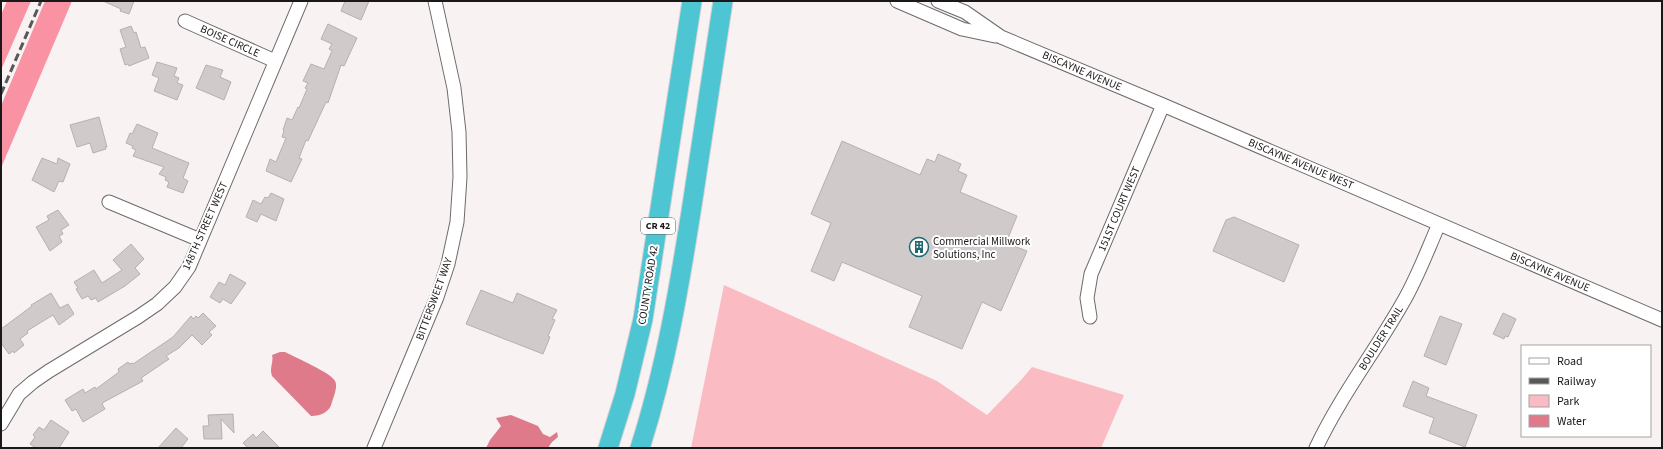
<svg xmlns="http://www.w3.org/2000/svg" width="1663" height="449" viewBox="0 0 1663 449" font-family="'Source Sans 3',sans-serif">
  <rect width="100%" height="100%" fill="#f8f2f3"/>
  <path fill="#fbbbc3" d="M724,285l213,96 50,34 34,-35 11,-13 92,28 -23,53h-410z"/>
  <path fill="#f992a2" d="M7,1h24l-30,69v-55z
    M45,1h27l-71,167v-62z"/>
  <path fill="#df7a8b" d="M280,352h5c9,5 47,21 50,29 3,5 -1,15 -3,21 -2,10 -11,14 -21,14l-39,-40c-3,-8 2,-14 0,-21z
    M511,415l27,11 5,8 7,3 7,-5 1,5 -6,5 -4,6h-62l4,-8 11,-14 -5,-8z"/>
  <path fill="#d0caca" stroke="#b6b0b0" d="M103,1h31l-5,13 -9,-3 1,-2z
    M345,1h24l-8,19 -20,-9z
    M328,24l29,14 -13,28 -3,-1 -13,38 -2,-1 -18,39 -2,-1 -7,18 3,1 -11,23 -25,-11 4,-12 6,3 10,-24 -4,-1 2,-6 -1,-1 4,-12 5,2 6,-13 1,1 8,-19 -2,-1 3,-5 -5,-2 8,-17 13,5 8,-18 -3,-2 3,-5 -11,-5z
    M131,26l3,7 2,-1 5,16 4,-1 4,11 -20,8 -1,-2 -3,1 -5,-16 6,-2 -6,-17z
    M157,62l20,6 -3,8 5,2 -2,5 6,2 -6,15 -23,-9 5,-13 -7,-3z
    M206,65l17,5 -3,7 11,5 -7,18 -28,-12z
    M99,117l8,30h-2l1,2 -13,4 -3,-10 -13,4 -7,-22z
    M137,124l21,9 -6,15 37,15 -6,15 5,3 -5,12 -16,-6 2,-5 -4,-2 1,-3 -7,-3 5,-7 -31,-11 3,-6 -4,-2 1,-2 -7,-3 4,-10 2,1z
    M842,141l78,34 7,-16 8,3 3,-8 23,10 -3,7 9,4 -7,17 57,24 -11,27 21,8 -26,60 -19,-9 -20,47 -53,-22 13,-31 -80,-34 -8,19 -23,-10 20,-48 -20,-9z
    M42,158l15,6 1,-6 12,6 -7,18 -4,-1 -5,11 -22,-12z
    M271,193l13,6 -8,22 -15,-7 -4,8 -11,-5 7,-17 8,4 4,-7 3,1z
    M58,210l11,15 -8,5 2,4 -4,2 3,6 -12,9 -14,-24 13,-7 -2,-4z
    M1234,217l65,28 -15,37 -71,-31 13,-31z
    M131,244l13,15 -9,9 5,6 -15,12 -27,16 -2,-4 -5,2 -3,-4 -6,3 -6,-10 2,-1 -4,-6 20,-12 8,13 20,-13 -9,-10z
    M230,274l16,9 -15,21 -8,-5 -3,4 -10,-6 9,-15 6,3z
    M481,290l32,13 4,-10 40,17 -5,9 3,1 -7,16 2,1 -7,17 -77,-30z
    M51,293l9,15 8,-4 6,10 -15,11 -6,-10 -26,16 1,2 -8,6 4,6 -10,8 -1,-2 -4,3 -8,-11v-14l31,-23 -1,-1z
    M203,313l13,13 -7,6 3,3 -10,10 -10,-10 -13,13 -13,8 3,3 -28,19 2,3 -39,21 -2,2 3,5 -22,13 -7,-13 -4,2 -7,-11 18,-11 2,4 10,-6 1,2 23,-17 -1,-3 10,-7 1,2 3,-1 1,1 40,-27 18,-21 2,3 3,-3 2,2z
    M1503,313l13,6 -8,18 -3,-1 -1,3 -11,-5z
    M1440,316l22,8 -16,41 -22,-9z
    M1413,381l16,7 -3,8 51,19 -12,32 -36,-14 5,-15 -31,-12z
    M233,414l1,19 -13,-14 1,20h-18l-1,-13h6l-1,-11z
    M51,420l18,12 -10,16h-23l-6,-4 5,-7 -2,-2 6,-8 5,3z
    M176,428l12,11 -7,9h-23z
    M263,431l17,17h-35l2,-1 -4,-4 10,-9 3,4z"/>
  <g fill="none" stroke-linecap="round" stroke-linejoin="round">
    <g stroke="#6f6a6a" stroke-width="15">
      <path id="minor" d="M897,1l65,28 33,7
        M938,1l27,11 36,25 162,68 499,215
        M185,21l90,40
        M109,202l91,38
        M1090,317l-3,-19 4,-24 72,-169
        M1,424l18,-30 14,-12 16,-11 89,-54 19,-13 18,-17 14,-20 112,-266
        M374,448l63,-151 11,-33 9,-42 3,-45 -1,-45 -5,-44 -19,-87
        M1316,448c24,-51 58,-95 86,-144 15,-25 25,-53 37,-80"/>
    </g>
    <g stroke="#d1d1d1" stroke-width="21">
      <path id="highway" d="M608,448l17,-54 18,-75 49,-318
        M640,448c26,-81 40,-165 53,-249 10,-66 20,-132 30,-198"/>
    </g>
    <use href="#minor" stroke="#fff" stroke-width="13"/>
    <use href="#highway" stroke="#4dc5d3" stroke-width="19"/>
    <path stroke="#5a5758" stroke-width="3" stroke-dasharray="8 4" stroke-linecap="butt" d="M1,94l40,-93"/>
  </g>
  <defs>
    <g id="building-ring" transform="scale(1)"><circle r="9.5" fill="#fff" stroke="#1d6871" stroke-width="1.5"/><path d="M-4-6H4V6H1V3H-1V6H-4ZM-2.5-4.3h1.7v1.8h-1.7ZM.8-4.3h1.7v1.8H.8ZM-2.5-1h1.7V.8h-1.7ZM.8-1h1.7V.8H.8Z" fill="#1d6871"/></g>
  </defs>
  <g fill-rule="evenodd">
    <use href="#building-ring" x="919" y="247"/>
  </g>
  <g text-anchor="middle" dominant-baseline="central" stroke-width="4" stroke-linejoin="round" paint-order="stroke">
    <rect fill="#fff" stroke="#5f5d5d" stroke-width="1" x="641" y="218" width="34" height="16" rx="3"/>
    <g font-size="10" font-weight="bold" fill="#1a1818">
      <text x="658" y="226">CR 42</text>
    </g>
    <g font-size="11" fill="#1a1818" stroke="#fff">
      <text transform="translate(230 41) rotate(24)">BOISE CIRCLE</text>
      <text transform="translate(1082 71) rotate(23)">BISCAYNE AVENUE</text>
      <text transform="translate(1301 164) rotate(23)">BISCAYNE AVENUE WEST</text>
      <text transform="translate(1119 209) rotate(-67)">151ST COURT WEST</text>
      <text transform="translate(205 226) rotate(-66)">148TH STREET WEST</text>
      <text transform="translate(1550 272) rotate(23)">BISCAYNE AVENUE</text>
      <text transform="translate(648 285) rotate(-81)">COUNTY ROAD 42</text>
      <text transform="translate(434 299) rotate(-70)">BITTERSWEET WAY</text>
      <text transform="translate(1381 338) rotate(-58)">BOULDER TRAIL</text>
    </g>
    <g font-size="11" fill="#1a1818" stroke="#fff" text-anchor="start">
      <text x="933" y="241">Commercial Millwork<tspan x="933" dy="13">Solutions, Inc</tspan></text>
    </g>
  </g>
  <rect width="1663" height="449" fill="none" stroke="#1a1818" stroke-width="4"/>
  <rect x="1521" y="345" width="130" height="92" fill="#ffffff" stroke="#a3a3a3"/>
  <rect x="1529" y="358" width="20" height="6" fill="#ffffff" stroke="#a3a3a3"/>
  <text x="1557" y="365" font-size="12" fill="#1a1818">Road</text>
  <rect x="1529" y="378" width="20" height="6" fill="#5a5758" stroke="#a3a3a3"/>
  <text x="1557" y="385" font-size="12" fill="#1a1818">Railway</text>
  <rect x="1529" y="395" width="20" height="12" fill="#fbbbc3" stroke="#a3a3a3"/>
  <text x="1557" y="405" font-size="12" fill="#1a1818">Park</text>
  <rect x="1529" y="415" width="20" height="12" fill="#df7a8b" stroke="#a3a3a3"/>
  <text x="1557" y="425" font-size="12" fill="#1a1818">Water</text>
</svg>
